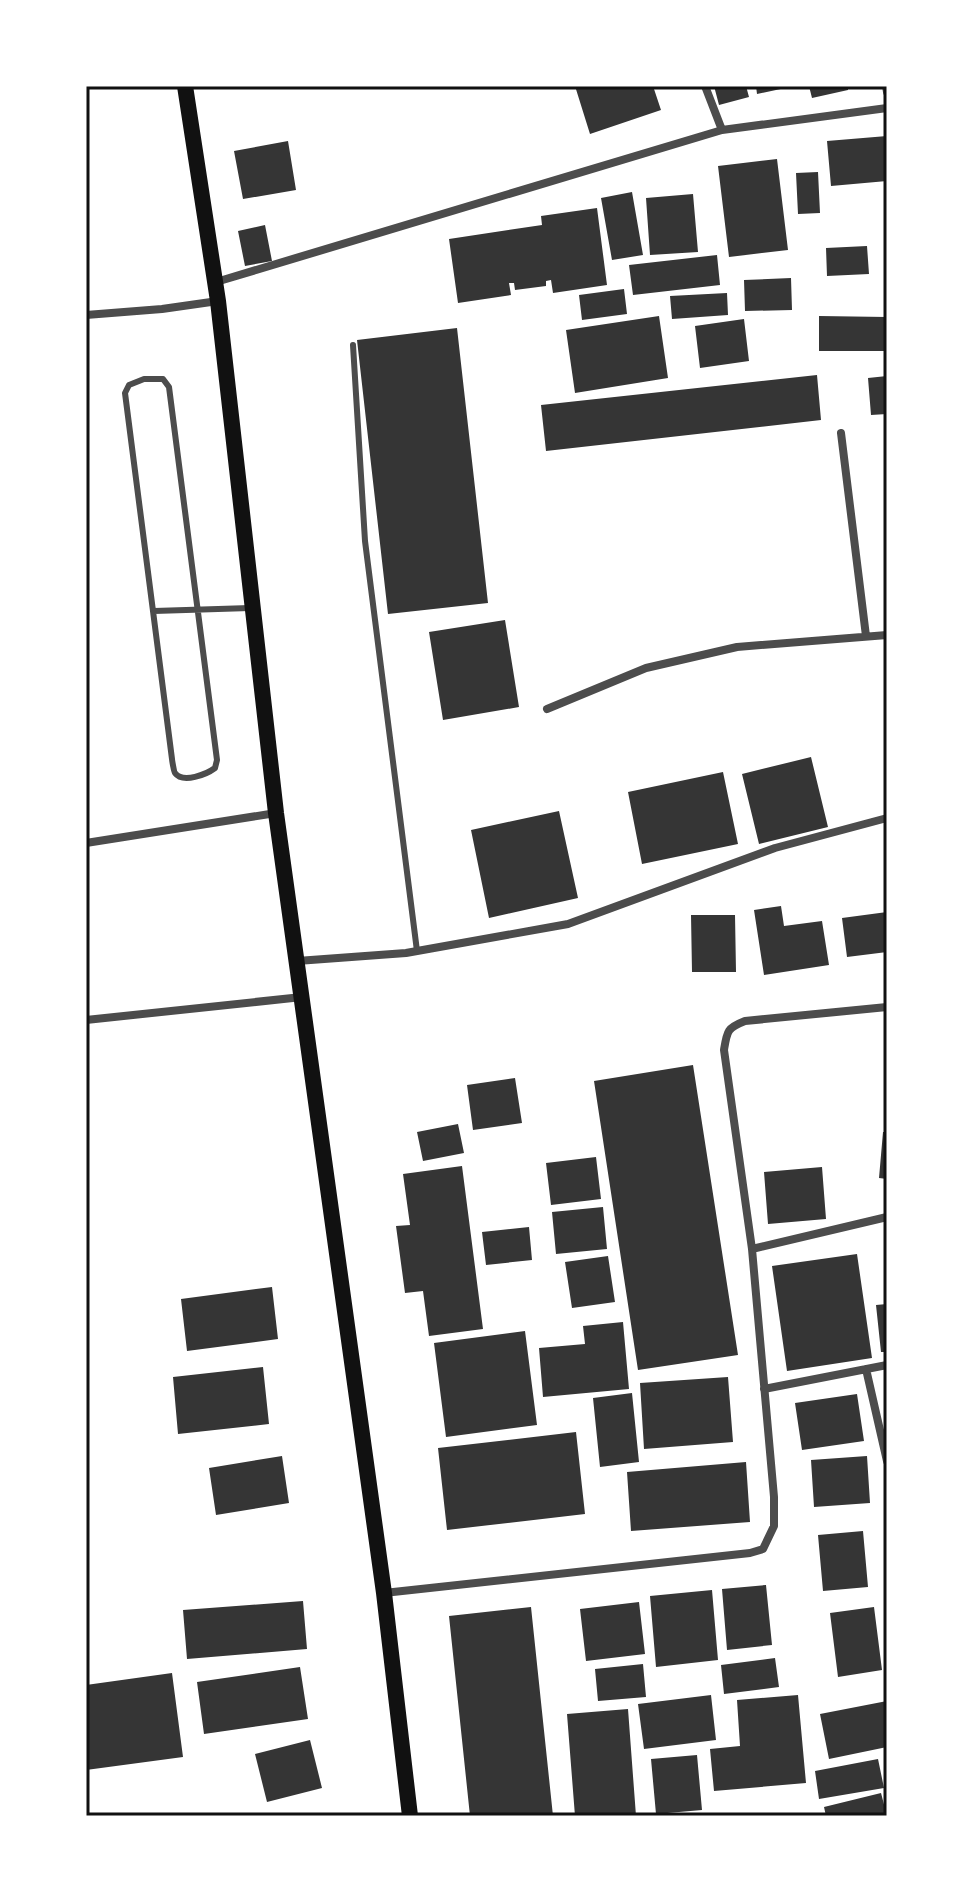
<svg xmlns="http://www.w3.org/2000/svg" width="973" height="1902" viewBox="0 0 973 1902" font-family="Roboto,sans-serif">
  <rect width="100%" height="100%" fill="#fff"/>
  <path fill="#353535" d="M575,86h78l8,24 -71,24z
    M714,86h32l3,11 -30,8z
    M756,86h34v1l-33,7z
    M809,86h39v4l-36,8z
    M887,136v45l-56,5 -4,-45z
    M288,141l8,49 -53,9 -9,-48z
    M777,159l11,91 -59,7 -11,-91z
    M818,172l2,41 -22,1 -2,-41z
    M632,192l11,63 -31,5 -11,-62z
    M693,194l5,58 -48,3 -4,-57z
    M597,208l10,77 -54,8 -2,-13 -5,1v5l-31,4 -1,-7h-5l2,12 -53,8 -9,-64 93,-14 -1,-9z
    M265,225l7,36 -27,5 -7,-35z
    M867,246l2,28 -42,2 -1,-28z
    M717,255l3,30 -87,10 -4,-30z
    M791,278l1,32 -47,1 -1,-31z
    M624,289l3,25 -45,6 -3,-25z
    M727,293l1,22 -56,4 -2,-23z
    M659,316l9,62 -93,15 -9,-63z
    M819,316l68,1v34h-68z
    M744,319l5,42 -49,7 -5,-42z
    M457,328l31,275 -100,11 -31,-274z
    M817,375l4,45 -275,31 -5,-46z
    M887,376v38l-16,1 -3,-37z
    M505,620l14,87 -76,13 -14,-88z
    M811,757l17,70 -69,17 -17,-70z
    M723,772l15,72 -96,20 -14,-72z
    M559,811l19,87 -89,20 -18,-88z
    M781,906l3,20 38,-5 7,44 -65,10 -10,-65z
    M887,912v40l-40,5 -5,-39z
    M691,915h44l1,57h-44z
    M693,1065l45,290 -100,15 -44,-289z
    M515,1078l7,45 -49,7 -6,-45z
    M458,1124l6,29 -41,8 -6,-29z
    M883,1132h4v47l-8,-1z
    M596,1157l5,42 -50,6 -5,-42z
    M462,1166l21,163 -54,7 -6,-45 -18,2 -9,-67 14,-1 -7,-51z
    M822,1167l4,52 -58,5 -4,-52z
    M603,1207l4,42 -51,5 -4,-42z
    M529,1227l3,33 -46,5 -4,-33z
    M857,1254l15,104 -85,13 -15,-105z
    M608,1256l7,46 -43,6 -7,-46z
    M272,1287l6,52 -91,12 -6,-52z
    M887,1304v48h-6l-5,-47z
    M623,1322l6,67 -86,8 -4,-49 46,-4 -2,-18z
    M525,1331l12,94 -91,12 -12,-94z
    M263,1367l6,57 -91,10 -5,-57z
    M728,1377l5,65 -89,7 -4,-66z
    M632,1393l7,69 -39,5 -7,-69z
    M857,1394l7,47 -62,9 -7,-47z
    M576,1432l9,82 -138,16 -9,-82z
    M282,1456l7,47 -73,12 -7,-47z
    M867,1456l3,47 -56,4 -3,-47z
    M746,1462l4,60 -119,9 -4,-59z
    M863,1531l5,56 -45,4 -5,-56z
    M766,1585l6,60 -45,5 -5,-61z
    M712,1590l6,70 -62,7 -6,-71z
    M303,1601l4,48 -120,10 -4,-49z
    M639,1602l6,52 -59,7 -6,-52z
    M531,1607l22,209h-83l-21,-200z
    M874,1607l8,63 -44,7 -8,-64z
    M775,1658l4,29 -55,7 -3,-29z
    M643,1664l3,33 -48,4 -3,-32z
    M300,1667l8,52 -104,15 -7,-52z
    M172,1673l11,84 -97,13v-85z
    M711,1695l5,45 -72,9 -6,-45z
    M798,1695l8,88 -92,8 -4,-42 30,-3 -3,-46z
    M887,1701v46l-58,12 -9,-45z
    M628,1709l8,107h-61l-8,-102z
    M310,1740l12,48 -55,14 -12,-48z
    M697,1755l5,55 -46,4 -5,-55z
    M878,1759l6,29 -65,11 -4,-28z
    M881,1793l6,23h-61l-2,-9z"/>
  <g fill="none" stroke-linecap="round" stroke-linejoin="round">
    <path stroke="#4c4c4c" stroke-width="6" d="M353,345l12,196 52,410
      M144,379h19l6,8 48,373 -2,8c-8,6 -32,16 -40,5 -1,-1 -3,-13 -3,-14l-47,-366 4,-8z
      M154,611l96,-3"/>
    <path stroke="#4c4c4c" stroke-width="8" d="M705,86l17,44
      M886,86l1,6
      M216,282l506,-152 165,-22
      M86,315l76,-6 56,-8
      M841,433l25,203
      M547,709l99,-41 91,-21 150,-12
      M86,843l190,-30
      M297,961l109,-8 162,-29 207,-76 112,-30
      M86,1020l216,-23
      M752,1249l135,-32
      M866,1369l21,92
      M764,1389l123,-24
      M384,1593l366,-40 13,-4 11,-23v-29l-22,-248 -28,-199c3,-19 3,-22 21,-29l142,-14"/>
    <path stroke="#111" stroke-width="16" d="M185,86l33,215 58,512 108,780 26,223"/>
  </g>
  <rect width="973" height="1902" fill="none" stroke="#ffffff" stroke-width="176"/>
  <rect x="88" y="88" width="797" height="1726" fill="none" stroke="#111" stroke-width="3"/>
</svg>
